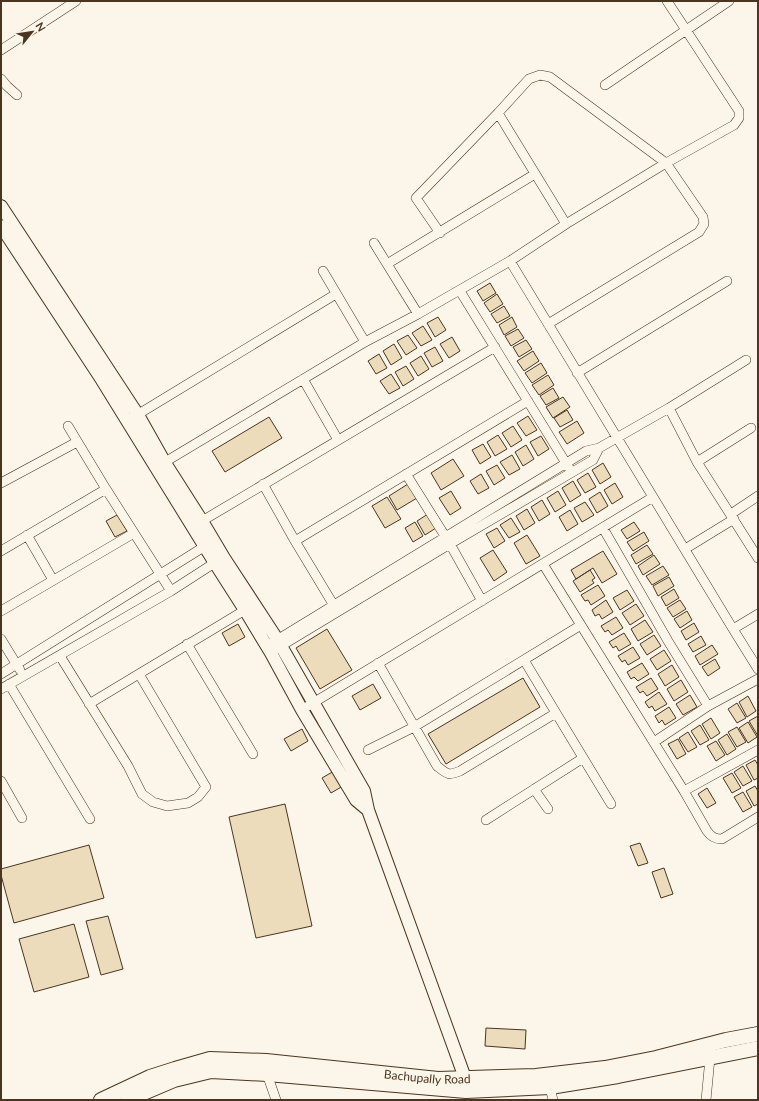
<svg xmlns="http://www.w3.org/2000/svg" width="759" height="1101" viewBox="0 0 759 1101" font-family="Lato,sans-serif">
  <rect width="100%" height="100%" fill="#fbf6e9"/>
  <path fill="#ecdcbc" stroke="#4a3520" d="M490,283l6,10 -13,8 -6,-10z
    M497,294l6,10 -13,8 -6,-9z
    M504,306l6,10 -13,7 -6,-9z
    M438,317l8,13 -11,7 -8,-14z
    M512,317l5,10 -13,8 -5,-10z
    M423,326l9,14 -11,6 -9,-13z
    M518,329l6,9 -13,8 -6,-10z
    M408,335l9,13 -11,7 -9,-14z
    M452,337l8,14 -11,7 -9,-14z
    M526,340l6,9 -13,8 -6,-10z
    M394,344l8,14 -11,7 -8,-14z
    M435,347l8,14 -11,6 -8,-14z
    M533,351l6,10 -15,10 -7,-10z
    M379,354l8,14 -11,6 -8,-13z
    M421,356l8,13 -11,7 -8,-13z
    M541,363l6,10 -15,10 -7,-10z
    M406,366l8,13 -11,7 -8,-14z
    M391,374l9,14 -11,6 -9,-13z
    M548,375l6,10 -15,10 -7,-10z
    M553,388l6,10 -13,7 -6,-9z
    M563,397l7,10 -17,11 -7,-11z
    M567,410l6,10 -13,7 -6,-9z
    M528,416l9,14 -11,6 -9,-13z
    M269,417l13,21 -57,34 -13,-21z
    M577,421l7,12 -17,11 -8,-12z
    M513,426l9,14 -11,7 -9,-14z
    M498,435l9,14 -12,7 -8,-14z
    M541,436l8,13 -11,7 -8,-14z
    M483,444l8,13 -11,7 -8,-14z
    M526,445l8,14 -11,7 -8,-14z
    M512,455l8,14 -11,6 -9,-13z
    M453,459l11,17 -23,14 -10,-17z
    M603,463l8,14 -11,7 -8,-14z
    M497,465l8,13 -11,7 -8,-14z
    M588,473l8,14 -11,6 -8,-13z
    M481,474l8,14 -11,6 -8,-13z
    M573,481l8,14 -11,7 -8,-14z
    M615,483l8,14 -11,7 -8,-14z
    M408,484l9,14 -20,12 -8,-14z
    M451,491l10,17 -11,7 -11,-17z
    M558,491l8,14 -11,7 -8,-14z
    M600,492l8,14 -11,7 -8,-14z
    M387,497l14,22 -16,9 -13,-22z
    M542,500l8,14 -11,7 -8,-14z
    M585,502l9,13 -12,7 -8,-14z
    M527,509l8,14 -11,7 -8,-14z
    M570,510l8,14 -11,7 -8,-14z
    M428,514l8,14 -11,7 -8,-14z
    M117,515l10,16 -12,6 -9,-16z
    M511,518l9,14 -11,6 -9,-13z
    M415,522l8,14 -10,6 -8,-14z
    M634,522l6,9 -13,8 -6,-9z
    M497,528l8,13 -11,7 -8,-14z
    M644,532l5,9 -16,10 -6,-9z
    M527,535l13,21 -14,8 -12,-21z
    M647,545l6,9 -17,10 -5,-9z
    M493,550l14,22 -13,9 -14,-23z
    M603,551l14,23 -15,9 -9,-15 -17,11 -5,-9z
    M654,555l6,9 -17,11 -5,-9z
    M663,566l6,9 -17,10 -6,-9z
    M590,570l5,8 -3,2 2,3 -14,9 -7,-11z
    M669,577l5,9 -16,10 -5,-10z
    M598,585l7,11 -14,9 -3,-5 -3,1 -4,-6z
    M674,589l5,9 -13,8 -5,-9z
    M627,590l7,11 -14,9 -7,-12z
    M606,600l7,12 -11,7 -3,-5 -4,2 -3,-6z
    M680,600l6,9 -13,8 -6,-9z
    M636,604l8,12 -14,9 -8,-12z
    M687,611l5,9 -12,8 -6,-9z
    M616,617l7,11 -11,7 -4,-5 -3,2 -4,-6z
    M645,620l8,12 -15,9 -7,-12z
    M694,623l5,9 -13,8 -5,-9z
    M238,624l7,13 -16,9 -7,-13z
    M327,629l25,41 -32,19 -24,-41z
    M624,633l7,11 -12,7 -3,-5 -3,2 -4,-6z
    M654,635l7,11 -14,9 -7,-11z
    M701,636l5,9 -13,7 -5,-8z
    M712,645l6,9 -18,11 -5,-9z
    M633,647l7,11 -12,7 -3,-5 -3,2 -4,-6z
    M664,650l7,11 -14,9 -7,-11z
    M715,659l5,9 -12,8 -6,-9z
    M642,663l7,11 -11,7 -4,-4 -3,2 -4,-7z
    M672,665l7,12 -14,9 -7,-12z
    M523,678l17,29 -94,57 -18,-30z
    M651,678l7,11 -11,7 -4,-5 -3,2 -4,-6z
    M681,680l7,12 -14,9 -7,-12z
    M373,684l8,14 -21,12 -8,-14z
    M659,692l8,12 -12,7 -3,-5 -3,2 -4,-6z
    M690,695l7,12 -14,8 -7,-11z
    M748,696l8,15 -9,6 -8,-15z
    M737,703l9,15 -9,5 -9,-14z
    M669,707l7,11 -11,7 -3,-5 -3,3 -4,-7z
    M758,716v20l-9,-15z
    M711,718l9,15 -9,6 -9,-15z
    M748,722l9,15 -9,6 -9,-15z
    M700,725l9,15 -9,5 -9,-14z
    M737,727l9,15 -9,5 -9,-15z
    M302,729l6,12 -17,10 -7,-12z
    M688,732l9,15 -9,5 -9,-14z
    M727,734l9,15 -9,6 -9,-15z
    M678,739l8,15 -9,5 -9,-15z
    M716,741l9,14 -9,6 -9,-15z
    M755,760l3,5v13l-4,2 -8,-15z
    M743,766l9,15 -9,5 -9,-14z
    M334,771l9,15 -12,7 -9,-15z
    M732,773l9,15 -9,5 -9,-15z
    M755,786l3,5v13l-4,2 -8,-15z
    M707,788l9,15 -9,5 -9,-14z
    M743,792l9,15 -9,5 -9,-15z
    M285,804l27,122 -56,12 -27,-121z
    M640,843l8,20 -10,3 -8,-20z
    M89,845l15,53 -90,25 -13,-48v-6z
    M664,868l9,26 -12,4 -9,-26z
    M108,916l15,53 -22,6 -15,-54z
    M74,924l15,53 -55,15 -15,-53z
    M486,1028l40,2 -1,19 -40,-3z"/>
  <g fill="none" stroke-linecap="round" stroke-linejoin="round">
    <g stroke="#4a3520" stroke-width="10">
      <path id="street" d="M1,50l75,-49
        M1,79l6,7 10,9
        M605,85l124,-84
        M498,113l68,111
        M440,233l-24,-35 82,-85 31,-34 11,-4 10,2 116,86 37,54 1,7 -5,8 -151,92
        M374,243l44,71
        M510,261l223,368 25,40
        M387,264l148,-90
        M323,271l42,71
        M460,291l109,177
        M577,373l150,-92
        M303,379l35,61
        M669,408l28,54 61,96
        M132,418l204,-124
        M68,426l38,63 65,102
        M697,462l54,-34
        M160,465l205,-123 53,-28 92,-53 56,-37 100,-61 68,-38 5,-7v-7l-72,-110
        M406,474l44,70 32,57
        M1,483l76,-41
        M263,484l32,57 41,68
        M731,514l27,-18
        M197,524l298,-177
        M603,528l65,113 40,65
        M27,535l26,45
        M295,541l233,-140
        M685,549l49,-30
        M1,551l105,-62
        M543,564l141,227 23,40c4,6 8,8 15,8l36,-22
        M1,611l133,-78
        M733,629l25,-15
        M1,639l19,31
        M187,644l66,110
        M267,646l319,-195 13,-3 70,-40 77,-48
        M276,649l174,-105 143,-84 6,-12
        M60,656l68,110 14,28 11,8 14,4 21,-3 10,-6 8,-10 -67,-113
        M524,660l87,144
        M378,663l59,103c10,8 11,10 23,5l96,-58
        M1,674l209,-131
        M9,684l81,135
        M1,689l170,-98 48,-31
        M89,704l156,-94
        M308,706l345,-209
        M654,742l54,-36 50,-27
        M368,750l46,-23 167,-102
        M1,781l21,37
        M534,789l14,20
        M684,791l74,-41
        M486,820l97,-62
        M267,1074l9,26
        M550,1087l3,13
        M706,1100l4,-42"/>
    </g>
    <g stroke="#4a3520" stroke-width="14">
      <path id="secondary" d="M1,206l137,209 27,48 37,58 22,37 53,81 87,152 4,19 97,268
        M1,226l101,154 113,183 30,47 26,43 31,57 54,90 12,10"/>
    </g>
    <g stroke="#4a3520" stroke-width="16">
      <g id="primary">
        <path id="s1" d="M101,1100l49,-23 25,-8 35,-10 56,2 172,18 98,-3 69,-8 51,-10 70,-18 32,-6"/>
        <path d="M127,1100l47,-20 37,-9 56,3 199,17 84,-4 68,-11 140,-28"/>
      </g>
    </g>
    <use href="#street" stroke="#fbf6e9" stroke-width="9"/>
    <use href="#secondary" stroke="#fbf6e9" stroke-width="12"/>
    <use href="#primary" stroke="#fbf6e9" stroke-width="14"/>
  </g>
  <g text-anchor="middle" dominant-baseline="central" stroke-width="3" stroke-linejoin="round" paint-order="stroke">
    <g font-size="12" fill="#4a3520" stroke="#fbf6e9">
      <text stroke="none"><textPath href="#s1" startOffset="335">Bachupally Road</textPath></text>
    </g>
  </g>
  <rect width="759" height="1101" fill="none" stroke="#4a3520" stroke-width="4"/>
  <g transform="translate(32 32) rotate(60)" stroke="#fbf6e9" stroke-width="3" paint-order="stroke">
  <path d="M0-3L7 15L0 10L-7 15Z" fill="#4a3520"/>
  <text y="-6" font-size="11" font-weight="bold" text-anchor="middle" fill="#4a3520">N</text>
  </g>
</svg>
